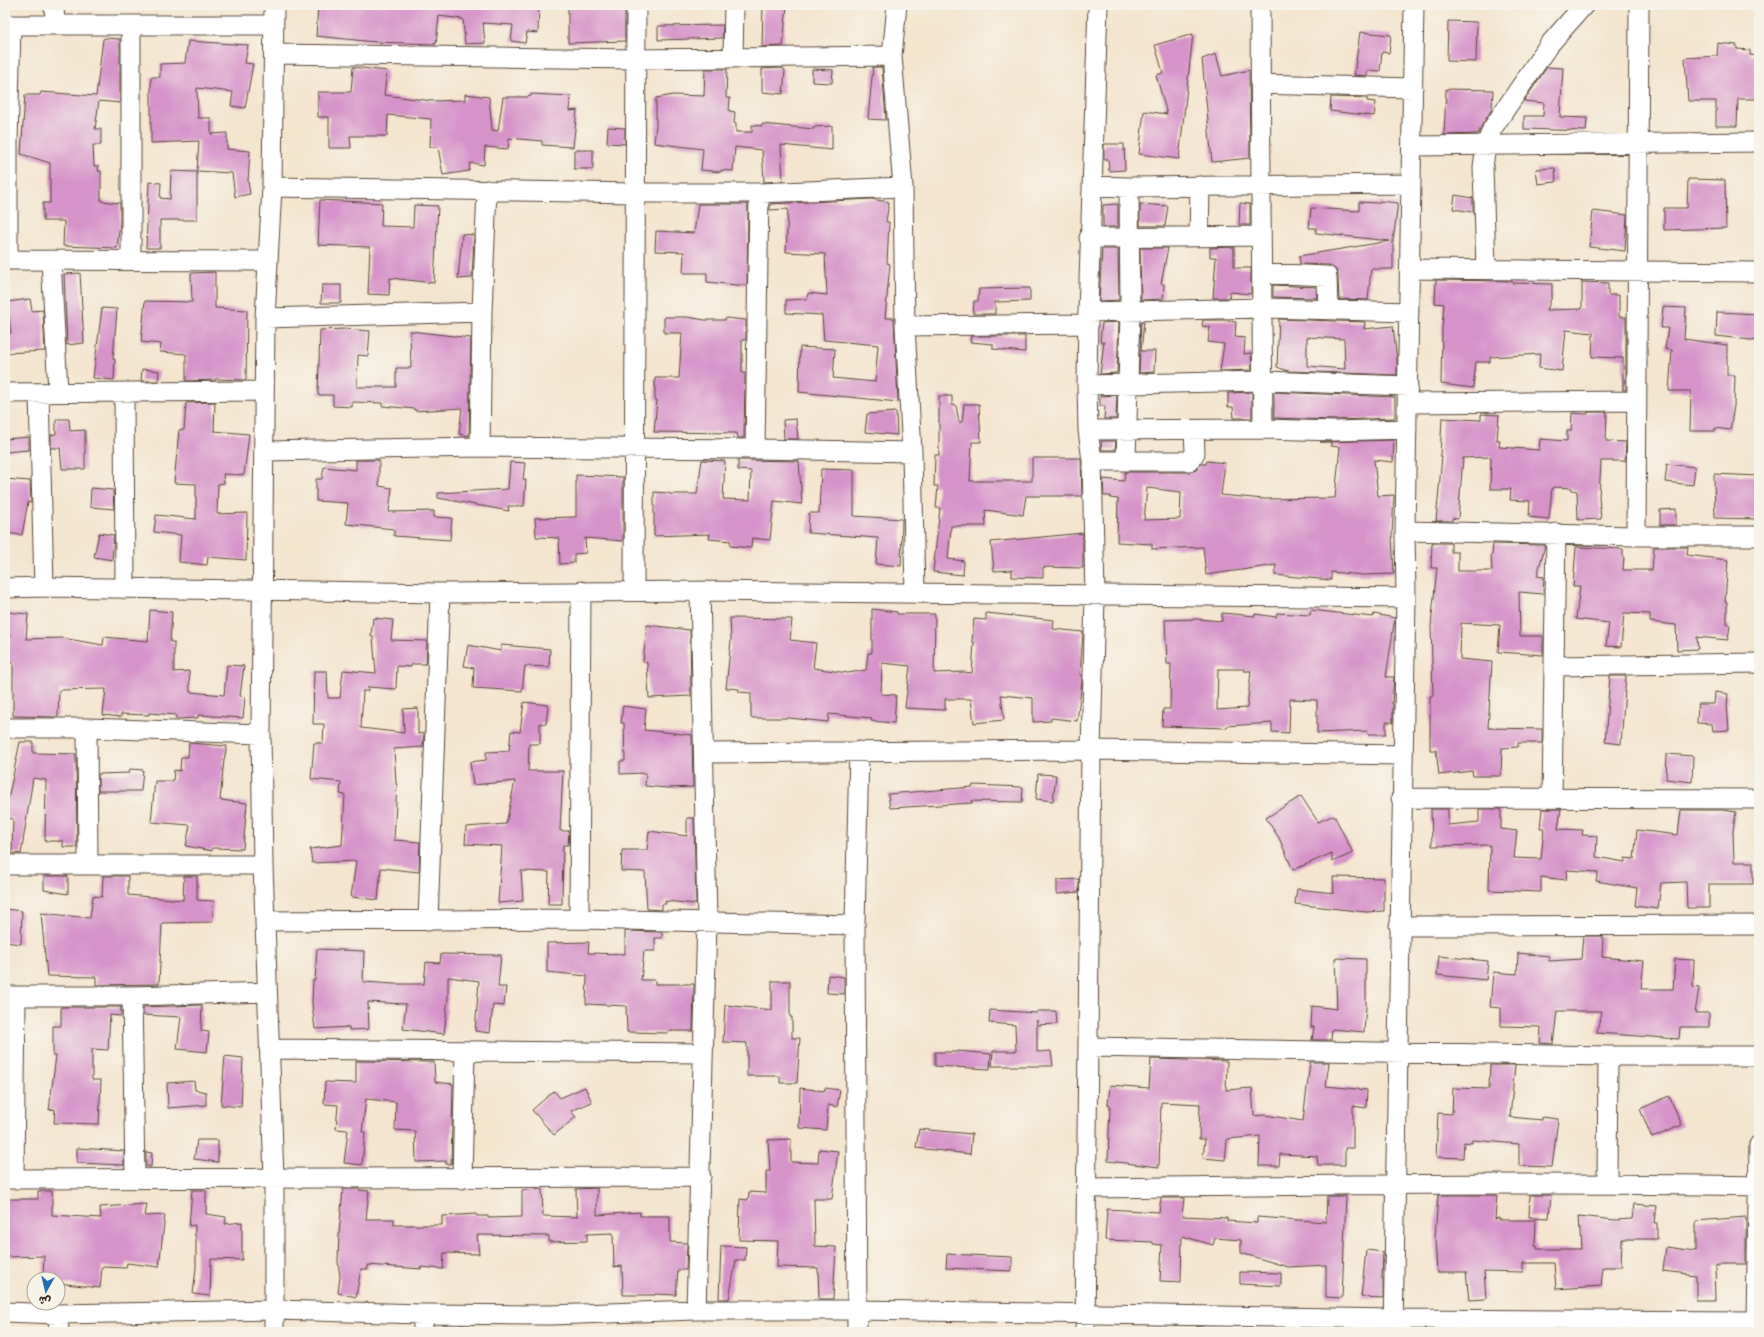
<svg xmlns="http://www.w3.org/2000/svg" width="1764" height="1337" viewBox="0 0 1764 1337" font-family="'Gochi Hand','Playpen Sans Arabic',sans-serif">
  <rect width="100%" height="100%" fill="#f7f3e8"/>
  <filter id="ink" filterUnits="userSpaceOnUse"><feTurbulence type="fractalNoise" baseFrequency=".025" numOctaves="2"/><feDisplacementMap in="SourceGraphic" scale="8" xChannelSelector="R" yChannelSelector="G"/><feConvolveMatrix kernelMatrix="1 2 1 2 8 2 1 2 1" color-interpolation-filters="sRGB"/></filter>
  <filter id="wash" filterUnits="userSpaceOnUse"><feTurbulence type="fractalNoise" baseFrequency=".012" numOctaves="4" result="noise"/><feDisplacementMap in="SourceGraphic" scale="16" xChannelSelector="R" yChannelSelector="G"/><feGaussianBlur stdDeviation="0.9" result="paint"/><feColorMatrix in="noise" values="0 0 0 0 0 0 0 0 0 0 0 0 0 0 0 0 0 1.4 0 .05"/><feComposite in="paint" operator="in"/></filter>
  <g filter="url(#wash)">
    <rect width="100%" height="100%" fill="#f4e5ce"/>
    <g id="blocks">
      <path fill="#d593ca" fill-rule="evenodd" d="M318,5h221l-1,28 -11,-1 -2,11 -14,-2 2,-16 -30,-2 2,20 -20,1 -2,-25 -24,-3 -3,28h-1l-60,-2 -59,-6z
        M568,5h57v36l-57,2z
        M763,5h24l-4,41 -21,1z
        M1448,21l29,1 -1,40 -29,-1z
        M723,25l-1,13 -64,2v-14z
        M1360,32l31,3 -2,18 -7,-1 -2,19 -13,-1v6l-13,-1z
        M1193,34l-14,125 -40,-5 5,-43 23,3 -11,-39 7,-2 -8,-28z
        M105,38l15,1v64l-21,-2 -4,28h6v16h-8l1,21h5l-1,5h3v30l19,2v20l-3,25 -54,-2 1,-25h-21v-18h7v-40l-29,-9 4,-59h15l1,-3 55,4 7,-57z
        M188,41l60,4 -3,18 8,1 -8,44 -14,-2 2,-14 -36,-4 1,30h13v16l16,-1v16l23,2 -2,30 2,13 -15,3 -3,-24 -35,-2 2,-30 -48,2v-66h9v-13l25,-1z
        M1718,43l19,2v4l13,1v5l9,1 -3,43h-18l-1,27h-21v-25h-28l-3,-43 32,-2z
        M1216,54l6,22 27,-6 1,88 -38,4 -10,-103z
        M353,67l34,4 -3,24 49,6 32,-1v-6l24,3 3,33 6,1 5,-34h24l4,-1v-2l40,2 -1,15 7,-1 -4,37 -31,-2v-4l-33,-3 -1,11 -23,-2 -1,18 -14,-2 -1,8 -26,4 -5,-28h-8l1,-28 -43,-4 -1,21h-37l1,12h-22v-31h-11v-25h33z
        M873,67h9l4,53 -18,-1z
        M1547,67l16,1 -3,49 27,1 -1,13 -62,-2v-13h19l1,-13 -20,-2z
        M781,68l4,2 -2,24 -21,-2v-23z
        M705,69h22l-1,29h4l-1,13 6,1 -1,11 2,1v8h16v-7l10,1v-2l52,5v-2l18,-1v24l-51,-5 2,36 -19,1 -2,-32 -27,-3 -2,24 -12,-1v2l-20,-2 2,-21 -49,-6 2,-18v-27l17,-3 31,1z
        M812,69l21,1 -1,13 -20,-1z
        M1446,89l47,1 -1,19 -9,14 -5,11 -34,1z
        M1331,97l36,1v3l9,1 -2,14 -44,-5z
        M608,127l17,1v16l-18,-1z
        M1104,144h20l1,26 -16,1 -1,-12h-4z
        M574,150h19v19h-19z
        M1555,168l1,14 -18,2 -2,-15z
        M171,171l26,1v48h-37v28h-14l3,-66 12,1 -1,15 10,1z
        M1688,179l37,1 1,48 -62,2v-22h23z
        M1455,195l18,3v14l-20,-3z
        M871,199l18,3 -3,20h3l-2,41 3,1 -5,54h9l4,84 -99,-10 1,-45 35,2 -2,29 42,4 3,-37 -54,-5 -2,-25 -36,-2v-13l21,-1 1,-6 19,2 -2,-41 -39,-2 2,-43 -18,1v-6z
        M320,200l62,3 -1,23 32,1 1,-22 24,1 -4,77 -44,-5 -1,17 -21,-1 2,-47 -52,-2z
        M1379,201l19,2 -5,38v28h-22l-3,31 -29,-1 -1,-23 -2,-6 -8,-5 -28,-1 -1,-8 91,-15 -74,-8v-5h-7l2,-20 48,3v-9l20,1z
        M1240,203l10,1v21h-11z
        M698,204h50l-1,81h-11l-29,-3v-9h-24l1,-21 -29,-1 1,-20 38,2z
        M1118,204v23h-15v-22z
        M1140,204l28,2 -3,20h-25z
        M1593,211l34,4 -2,36 -36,-4z
        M462,234l12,1 -2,43 -14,1z
        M1234,247v21h17v26l-21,-2 -1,6h-16l3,-41h-6v-9z
        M1140,248h28l-7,36h3l-1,15 -22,1z
        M1102,249h16l1,51 -20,1z
        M215,272v36l32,2 -1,70 -31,-1v1l-29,1v-27l-26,-2 1,-8 -20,-2 4,-41 47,1 -1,-29z
        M80,273l4,70 -17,2 -3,-71z
        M1436,280l76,1v2l40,1v12l-5,14 35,-1v-27l26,1v12h11v22h7v73h-3v-32l-31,-1 1,-24 -27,-3 -4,41 -23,-3 1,-14 -50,3v5h-14l-3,26 -32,-4 1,-57 2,-23 -9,-1z
        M322,285h19v18h-20z
        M1273,285l43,2 1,11 -44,-1z
        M1030,288v13l-35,1v12h-22l1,-13h4l1,-12z
        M30,299l2,12 11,-1 2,41 -40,2v-20h6l-4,-31z
        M1663,307l23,1 -2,31 43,6v30h8l-1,31 -4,24 -15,-2v3h-25l1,-40h-22l3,-41 -7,-1 3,-21h-7z
        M102,308l15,1 -4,50h2l-1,21 -21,-2z
        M1717,312l42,2v27l-43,-5z
        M664,317h23l18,3h20l1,-2 20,2v20h-4v33h3l-1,65h-6l-1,-5 -83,-1 3,-32h-2v-22h24l3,-45h-18z
        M1279,319l86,3 -1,7 29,-3 4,34v15l-109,-4 -11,-4zM1307,337l37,2 1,30 -38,-3z
        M1203,320h24v1l9,1 -1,15 10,1 -1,16 7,-1 1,17 -32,1 4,-27 -16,-2 2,-15 -8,-1z
        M1119,322l-2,51 -17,1 4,-32h-4l2,-19z
        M1141,322h3l-3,29h14l-1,21 -15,1z
        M345,329l25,2 -2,25 -10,-1 -1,32h39v-19h15l-1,-37 61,7 -2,98 -10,-2 3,-26 -47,3v-2l-33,-3v-3l-30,-1v5l-19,-1v-11h-15l2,-65z
        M971,336h54v16l-32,-3v-5l-23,-2z
        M142,369l17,2 -1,10h-17z
        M1252,392v26h-18l-1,-11h-5v-14z
        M1274,392l121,5v21l-61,2 -60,-2z
        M1117,395l-1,24h-12l1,-13h-5v-10z
        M939,396h13v9h4l3,17h3l2,-18h15l2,38h-9l-2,39h62v-23h49l1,38h-56l-3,19 -38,-5 1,16h-35l-3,33 16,2 -1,14 -30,-3 7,-64h-4l2,-22h-4l1,-31h4z
        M215,402l-1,29 35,3 -5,41 -21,-1 1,9 -6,1 -1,30 30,-1 -1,47 -38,-3 -1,8 -28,-3 2,-27 -27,-3 2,-17 40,4v-35l-22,-1 5,-53h5l2,-27z
        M896,412l1,23 -32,-3 2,-18z
        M1588,412h19l-1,29 20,1 -1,19h-24l-2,36 2,22 -23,1 -1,-29 -5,-1v-2l-18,-1 -2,1 -3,31 -20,-2 1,-16 -20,-1 1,-11h-21l1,-32 -28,1 -5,61 -6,-1v3h-16l6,-65h-2l2,-38 39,2v-6l18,1 -2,25h3l-1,7 40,3 1,-11 27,2v-10h4l1,-18 16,1z
        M56,419h13l1,12 15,-1v39h-23l-2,-21h-9v-13l5,-1z
        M796,419l2,20h-14l-1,-19z
        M29,437v13l-24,2v-13z
        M1394,440l-1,22 -19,-2 4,36 16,-1 -2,41 2,38 -31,1 -32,-3v8l-56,-5 1,-10 -70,10 -3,-28 -51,2v-5l-35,-2 1,-43 -8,-1 1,-2h-7l-1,-17 21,2 1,-9h65l6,-2 5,-6h5l1,-3 18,2 -4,32 43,4 71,-1 5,-51 -9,-1v-4h-11zM1147,488l34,4 -1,27 -36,1z
        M1101,441h15l-1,9h-13z
        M356,460h23v26l13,2 -3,24 45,-1v6l18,1 -2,22 -56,-4v-7l-48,-5 2,-21 -32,-2v-22h6l2,-12 32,3z
        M702,460l23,1 -2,38 27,1 1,-29 -13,-1v-10l61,1 3,43 -28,-3 -4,39 -18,-2 -1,10 -21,-2 1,-5 -22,-2 1,-5 -56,2v-44l15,1v1h28z
        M510,462l15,1 -2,16 3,1 -2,26h-16l1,5 -71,-13v-5l70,-4z
        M1667,464l28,3 -2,18 -28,-3z
        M821,469l33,1v46l48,3 -1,47 -25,-2 2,-26 -70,-5 1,-20h10z
        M1714,474l45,2v43l-44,-1z
        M576,475l47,2v64l-38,-3 1,15 -12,1v9l-14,1 -1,-26 -23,-1 -1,-19 41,-1z
        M5,479l25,2 1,22 -3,-1 -6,33 -17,-2z
        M91,488l22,2 1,19 -24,-2z
        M1676,509v16h-16v-15z
        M99,533l15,2 -2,25 -18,-3z
        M1083,533v35l-40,-1v11l-31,-1v-7l-18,1 -3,-29z
        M1432,543h19v9h7v19h34l-1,-16h1l1,-11 52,1 -8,31 7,1 -1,17 -24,-2 1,44h23v19l-45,-3 2,-27 -39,-2 -1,36 32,3 -4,66 54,1v14h-24v4l-16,1 -1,28h-28l-1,-5 -33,4 -3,-25h-6v-54h3l-2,-70 6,-58h-6z
        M1576,547l47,2v8l1,1 -1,12h29l2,-23h34l-1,8 41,5 -3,42h2v23h3l-2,15 -31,-3 1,12 -21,1 -1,-25 -26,-3v-8l-26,-1 -3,34 -15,-1 3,-23 -33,-4 4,-33h-7z
        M872,609l25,3v2h38l-1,59 30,-1 8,1 2,-31h-2l2,-23 12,1v-7l68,7 -1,9 30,3 -3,43h2v7l-5,39 -26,-3v3l-18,1v-24l-32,-3 3,25 -30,3 -3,-24h-26v11l-40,-2 5,-42 -28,-3 -1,31 15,1 -2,28 -23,-2v-3l-42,-4 -1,8 -39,-4h-38v-25l-12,-1v-3l-13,-1 5,-48 -1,-22 62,1 -2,21 26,3 -3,25 35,5 18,-3 2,-17h4z
        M150,610l22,2 -2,30h4v30l15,-1 1,21 34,3 3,-30 17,1 -4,30 5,1 -2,21 -45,-3v3l-22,1v-4l-27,-2v2l-28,-1v3l-18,-2 3,-26 -47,1 -1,27 -45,-1v-53l-6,-1 3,-27 -5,-1v-22l23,2 -2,25 36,-1 41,7 1,-8 44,4z
        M1311,610l62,7 1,-3 21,4 -9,59h8l-2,27h1v18h-7v12h-18v-3l-51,2v-33l-27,-1 -1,34 -17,-1v-9l-45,3v2l-65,-2 1,-17h7l1,-45h-4l-2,-44 32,-1 25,2v-8l33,3v-2l21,3 1,-4 33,2zM1218,669h26v2h7l-4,37 -30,2z
        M373,618l20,2 -2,20 36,1 -1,23h-14l-1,3 -14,-1 -1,23 -28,-2v4h-5l-2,37 43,5 -1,-24 15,-1v26l6,-1 -1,14 -29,2 2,35h1l-3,56 26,2 -1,30 -38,-4 -3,32 -27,-3 5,-36 -44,2 -2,-14 32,-4 3,-50 -5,-1 1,-12 -30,-3 3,-36h9l1,-19h-11l1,-53h13l1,27h12l3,-28 33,3 -3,-36 -2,-1z
        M647,625l43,5 1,66 -42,2 -2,-35 -4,-1z
        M468,645l33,6v-6l49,4 -1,18 -24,-1 -3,25 -49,-3 1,-20 -10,-2z
        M1610,676h16l-5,68 -16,-2z
        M1715,692l13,2 -1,11 2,25 -16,1 -1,-7 -15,-1 1,-19h16z
        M524,702l24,3 -2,19 -6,-1v21h-11l-1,27h35l-3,60h9l-1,14h-5l-1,59h-14l1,-32 -28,-1 2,30 -25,2 4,-57 -37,-2 1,-17 40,-3 9,-43 -42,4 -3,-23 16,-2v-8l23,-1 2,-20 9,1z
        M623,706l23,3 -2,21 48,5 1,52 -25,1 -23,-2 1,-13 -26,1v-13h5l-1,-38h-3z
        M20,742h13v11l43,1 1,93h-14v-6h-18l1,-61 -13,-2 -12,76 -9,-1 1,-34 -8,-1v-19l3,1z
        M189,743l38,3 -3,14 -4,40 27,3 -4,46 -31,-1v3l-26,-5 4,-21 -39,-3 4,-41h18l1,-11 6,1 1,-14h7z
        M1667,754l26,2 -1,26 -26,-3z
        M130,769l13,1 -2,21h-43v-17l31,-1z
        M1038,774l18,1 -3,26 -17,-2z
        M973,785l50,2 -1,15 -51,-1 1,2 -82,5 -2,-14 85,-7z
        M1301,796l17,26 16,-7 19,38 -21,9v-9l-39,17 -14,-32 -13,-20z
        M1431,809h17v16l31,-3v-13h22v20l16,2 -3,27 27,1 3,-31h-4l2,-19h19l-3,20 25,1 -1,5 15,1 -1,21 29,5v-4l9,1 3,-29 41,5 3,-25h42l13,2 -3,19 1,31h19v22h-44v24h-22l-1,-26 -25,1 -3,26 -23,-3 2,-18 -41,-7 2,-9 -31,-2 -1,10 -25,-3v15l-52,-2 1,-45 -58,1z
        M687,818h7l2,86 -31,-3 1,3h-4v6l-15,-1 -2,-37 -24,-1 1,-21h25l2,-19 38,5z
        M44,876h24v18l-24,-4z
        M103,876h25v19l55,5 1,-24h13v24l17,1 -2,21 -50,1 -3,61 -63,1v-8l-49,-1 -6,-63 49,5 3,-22 9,1z
        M1333,877l51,1v33l-18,1 -71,-8 2,-15 37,4z
        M1079,879v13l-22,2v-14z
        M5,909l17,2 -1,33 -16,-2z
        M625,931l37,1v6h-7v13h-11l-3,29h14v4h39l-1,47h-25v2l-41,-1 -1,-26 -40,-2 1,-28 -40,-4v-29l42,-1 -1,11 37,1z
        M1583,936h20l-1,21 42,4 -3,28h32l2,-30 19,1 -1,27 6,1 -4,25h14v14h-29l-1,12 -82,-6 4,-22h-44l-4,33 -13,-1 1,-16 -40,-1v-18l-11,-1 3,-35 24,2 1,-21 31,3v5l32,-2z
        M317,949l47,2 -1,31 31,2h30l2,-22 14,1 1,-9 60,1 -3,32h8l-2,19 -11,-1 -3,28 -15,-2 4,-50 -31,-4v21l-4,36 -41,-5 3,-25 -38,-2 1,27 -20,1v-3l-34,2 -3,-25 1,-24h2z
        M1439,956l49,5 -2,19 -49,-5z
        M1335,958l31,1v47l-2,26 -32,-3 -1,11h-19l2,-13h-3l1,-21 25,3z
        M828,975l16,2v17l-17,-1z
        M772,981h18v36h2v21h8l-3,45h-17v-7h-33v-33l-24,-1 2,-37 47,5z
        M202,1005l-1,26 8,1 -2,20 -30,-3 4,-32 -38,-2v-8z
        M61,1007h60v9l-11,-1 -2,35 -16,-1v31h9l-2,44 -45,-1 1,-14 -6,1 7,-54h-3v-30h8z
        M990,1010l47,3v-2h19l1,13 -20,1v-5v32l14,-1 2,15h-61l1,-15h23l-1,-26 -26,-2z
        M958,1051l33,3 -1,15 -55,-3v-14h23z
        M225,1056l18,2 -2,49 -20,-2z
        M1151,1059l76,2 -1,29 26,-2 2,28 11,-1 38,6 7,-59h19l-3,24 41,4 -1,18 -13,-2v42h-8v17h-27l-1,-9 -37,-2 -1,12h-20l1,-30 -32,3 -1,1 -2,20 -22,-2 2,-19h-6l1,-35 -39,-2 -2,65 -51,-6 2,-56h-2l2,-20 39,3z
        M356,1061l78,1 1,20 18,2 -2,80h-5v-3l-30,1 -1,-31 -20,-1 1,-28 -30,-3 -4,33h3l-3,33 -18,-2 4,-33 -12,-1 2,-24 -14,-1 1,-22 31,1z
        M1490,1065h25l-5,52 32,3v-3l16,2 -6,48 -33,-1v-22l-47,-4v3l-8,-1 -1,16 -27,-1 2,-44 14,1 1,-26 36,1z
        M194,1081l1,9 11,2v13l-38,3 -1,-25z
        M585,1087l7,15 -21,9 5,6 -22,18 -22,-25 22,-19 6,7z
        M800,1088l24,3 1,-3 15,2 -3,17 -9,-2 -2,25 -27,-2z
        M1669,1096l13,29 -30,13 -12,-29z
        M919,1129l53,5 -2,20 -54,-6z
        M791,1139v23l27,1 1,-14 19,2 -6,48h-18l1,47 21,1 -3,52h-14l-1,-31 -41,-1 1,-26 -39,-1 1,-41 8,1 1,-8 17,1v-22h4l-2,-31z
        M197,1140h21v22l-24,-3z
        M77,1148l47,3v14l-47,-2z
        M146,1152l6,1 -1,14 -5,-1z
        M597,1188v27l43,-3v4h30v26l17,1 -1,27h-8l-2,25 -21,-1v1h-32l-1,-29 -8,1 -1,-34 -26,1v7l-38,1v-6l-72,-1 2,19 -35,-1 -1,16 -22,-2v2l-53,-4v4h-7l-5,28 -18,-4 2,-16 -2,-16 1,-27 4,-45h16v1l10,1 -3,28h28v6h48v-9l34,-2 1,2h11v2l34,-1v-27l20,-1 1,27 34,1 -1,-28z
        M192,1190h14v24l20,3 -1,7 17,-2v38l-31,-1 -1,37 -17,-2 3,-26v-30l-1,-1v-12l-6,1z
        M38,1191h14v24l49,3 -1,-11 47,-3 -2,12 20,-1 -6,52 -32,-4 -1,5 -24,-1 -2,21 -42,-5v-4h-15l1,-23 -39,1 1,-58h32z
        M1438,1195h59l-2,24 4,-1v2h37l-1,25h2v4h44l-2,-33 36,4 17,-1 2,-15 22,2 -2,17h3v16h-35l-1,28h-18l-2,19 -45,3 -2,-26h-31v9l-39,-1 2,28 -17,1 -3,-28h-29l-2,-34z
        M1530,1195h21l-2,23 -20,-1z
        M1327,1196h19l-4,102 -16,-1v-32l-38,2 -47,-14v-13l-26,-2 -2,7 -31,-9 -1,46 -21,-1 2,-36 -9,-1v-2l-48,-2 2,-31 52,3 2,-14h23l-2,18 45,2v3l30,2v-6l69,5z
        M1746,1217v47h-28v1h-3l1,35h-20v-25l-33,-4 3,-24 30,4v-30z
        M721,1246l25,1 -1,13h-9l-7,39h-10z
        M1366,1250l17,2 -1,27h1v19l-22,-1z
        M947,1254l65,3v14l-66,-3z
        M1240,1272l41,1v13l-41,-2z"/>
    </g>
  </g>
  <g filter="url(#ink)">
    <use href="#blocks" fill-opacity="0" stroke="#574638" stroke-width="1"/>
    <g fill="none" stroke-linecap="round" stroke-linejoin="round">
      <g stroke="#574638" stroke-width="21">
        <path id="street" d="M54,5l1,20
          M274,5l-2,182 -7,131 -4,416 2,131 11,313v154
          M897,5l-5,51 11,131 2,139 7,126 3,141
          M1260,5c0,141 2,283 3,424
          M5,25h268
          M131,26v233
          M274,54l362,5 256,-3
          M733,58l1,-53
          M1260,84l153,4
          M1412,146l347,-4
          M1092,186l37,1 282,-3
          M272,187l363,6h124l144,-6
          M1199,237l1,-51
          M1089,238l172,-2
          M5,260l263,1
          M8,260v-118l3,-117
          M51,260l7,131
          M1410,269l349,3
          M1486,270l-3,-103 3,-21 6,-17 56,-83 36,-41
          M1262,273l65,3 1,34
          M1088,312l175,-4 146,4
          M265,318l217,-6
          M905,326l183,-2
          M1087,385l175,-4 146,5
          M5,393l259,-2
          M39,393l5,194
          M124,393l1,196
          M1408,403l228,-2
          M1088,430l175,-1 71,2 73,-2
          M480,447l2,-135 5,-122
          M755,449l4,-256
          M264,451l216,-4 275,2 157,3
          M1126,460l4,-149 -1,-124
          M1092,461h98l5,-8 -1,-23
          M1405,531l231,5h123
          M1636,536l3,-531
          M5,588l39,-1 396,6 260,-2 706,7
          M634,591l2,-586
          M1555,666l204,-3
          M5,728h82l174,6
          M87,728l1,136
          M704,753l387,-3 312,5
          M1401,798l358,1
          M1552,798l4,-265
          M5,865h258
          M579,919l2,-328
          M265,921l314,-2 276,6
          M428,921l12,-328
          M1399,926l360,-1
          M5,996h127l135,-4
          M132,996l3,182
          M1088,1047l520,9h151
          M269,1049l434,4
          M5,1179l696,-2
          M14,1179l2,-183
          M462,1179l3,-127
          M1607,1183l1,-127
          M1086,1188c224,-3 448,-6 673,-2
          M696,1310l11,-389 -7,-330
          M5,1312l53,2 217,-4 148,4 127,1 146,-5h162l535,9 366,2
          M58,1314l1,18
          M1756,1321l3,-176
          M1393,1331l13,-733 -1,-67 9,-526
          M423,1332v-18
          M857,1332l-2,-407 4,-174
          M1085,1332l6,-582 4,-154 -3,-135 -4,-31 -1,-45 1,-73 10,-307"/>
      </g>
      <use href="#street" stroke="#fff" stroke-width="19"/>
    </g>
  </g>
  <rect width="1764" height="1337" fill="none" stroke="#f7f3e8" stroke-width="20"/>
  <g transform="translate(46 1291) rotate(188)"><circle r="19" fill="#f7f3e8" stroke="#aca397"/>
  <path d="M0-3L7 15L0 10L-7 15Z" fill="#1f6fb2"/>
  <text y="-6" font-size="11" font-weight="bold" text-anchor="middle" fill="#3b2a1e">ش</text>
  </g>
</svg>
